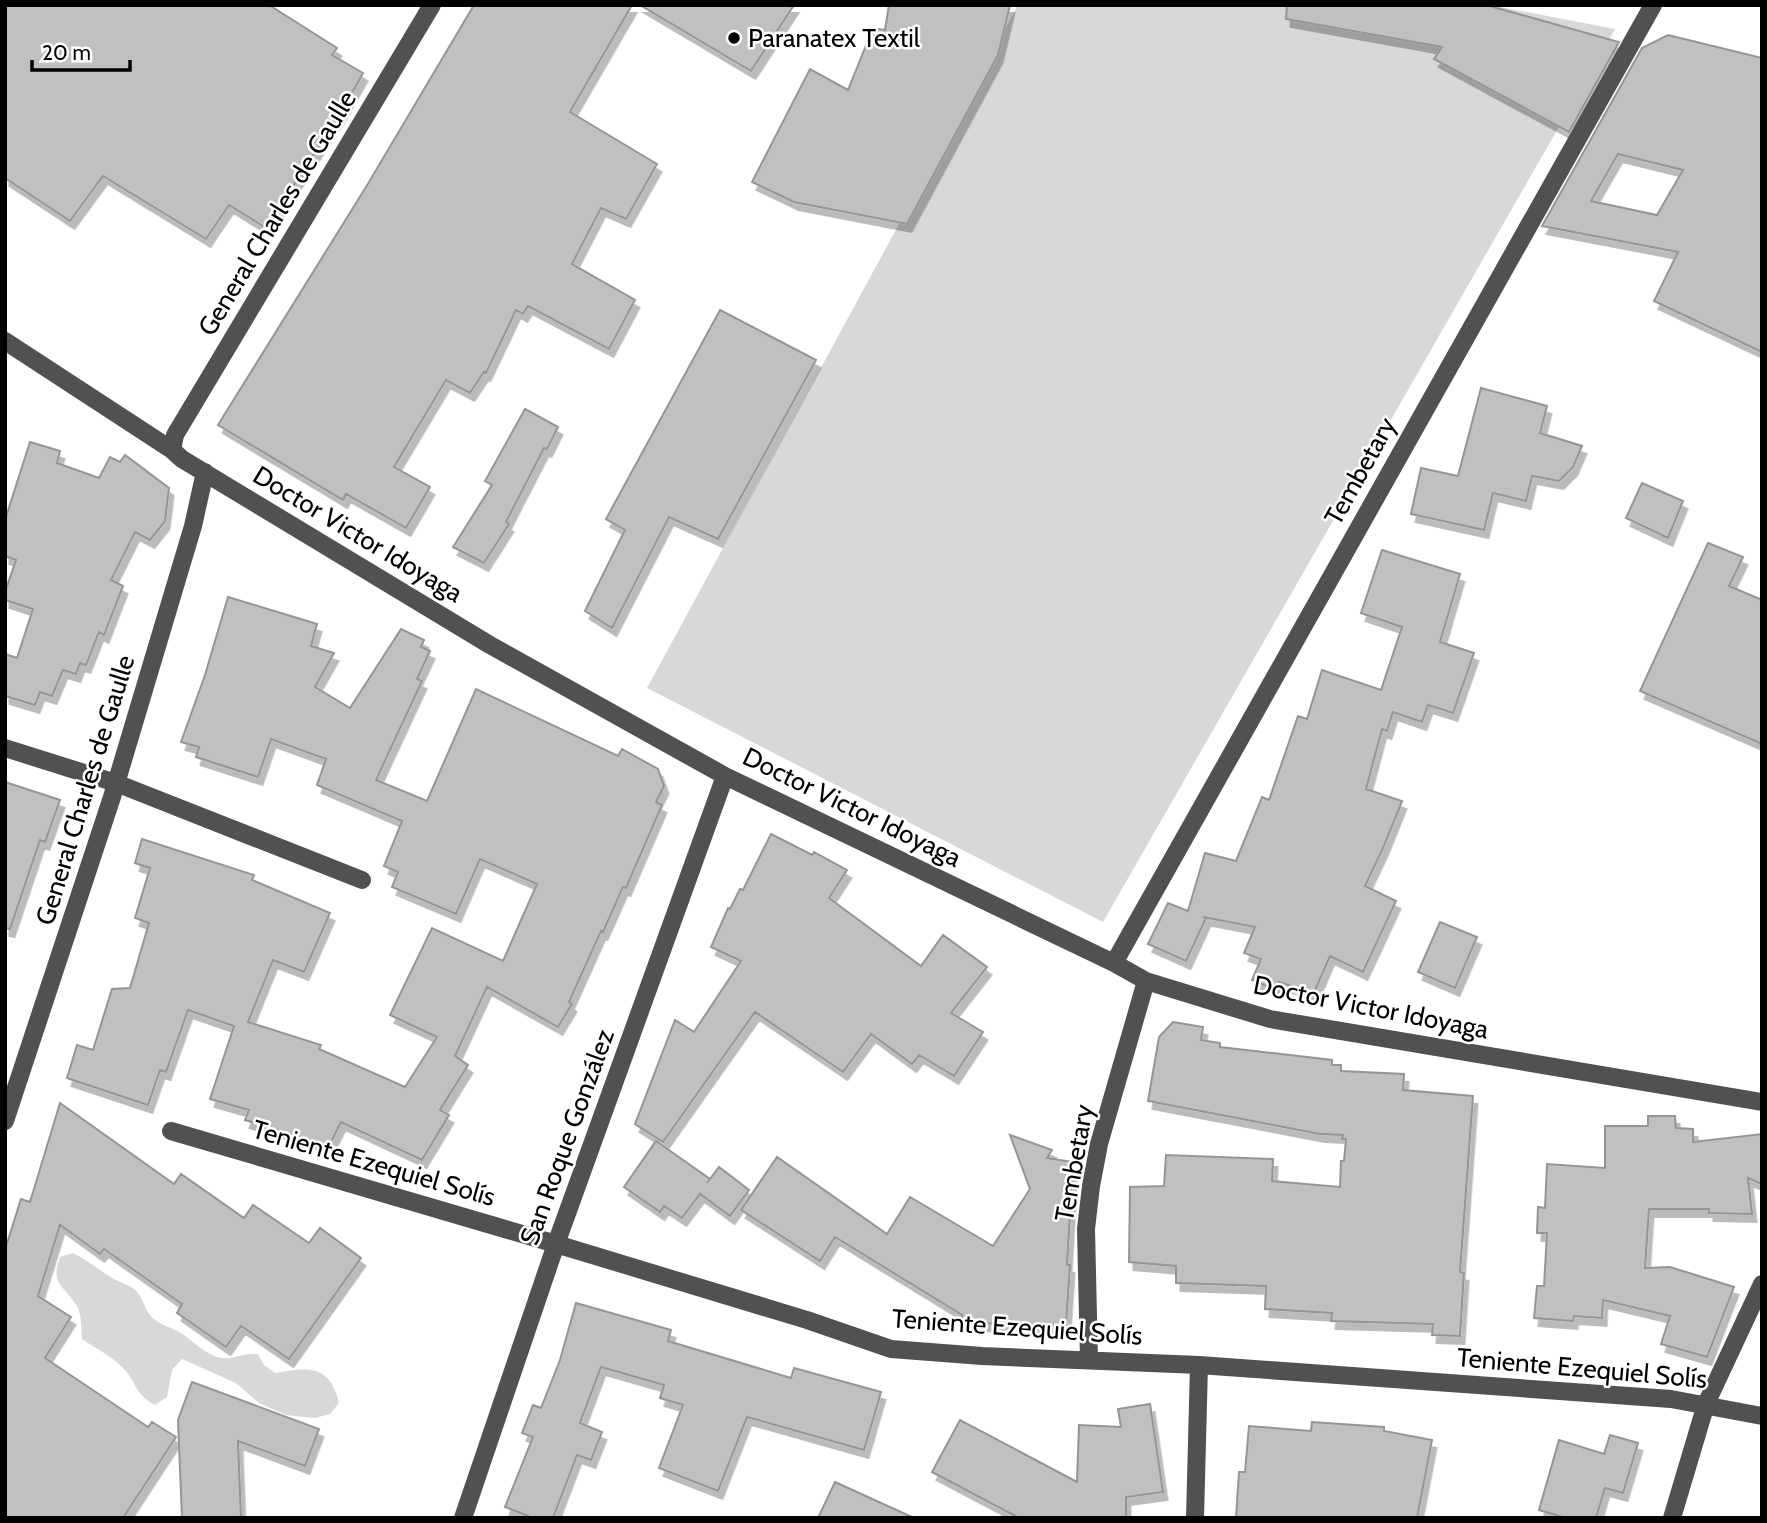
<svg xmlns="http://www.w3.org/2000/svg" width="1767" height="1523" viewBox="0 0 1767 1523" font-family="Cabin,sans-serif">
  <defs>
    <filter id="shadow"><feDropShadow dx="4.5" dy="8" stdDeviation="0" flood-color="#0004"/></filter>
  </defs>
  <rect width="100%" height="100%" fill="#fff"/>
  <path fill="#d8d8d8" d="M1018,5h472l125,24 -512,893 -456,-234z
    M73,1253c15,7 27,18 41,26 7,4 14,5 20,10 10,8 10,23 21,31 7,5 17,8 24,12 14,8 26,23 42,26 13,2 22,-6 37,-4l6,11 11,8c33,-6 55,-9 64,30l-9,11 -15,4 -29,-3 -27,-12 -23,-20 -54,-24 -10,11 -5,27 -12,8c-22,-12 -17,-22 -32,-37 -11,-12 -28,-20 -41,-29 -1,-10 0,-23 -5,-33 -13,-21 -27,-21 -17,-49z"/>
  <path fill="#c0c0c0" stroke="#959595" stroke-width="2" fill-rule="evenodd" filter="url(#shadow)" d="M5,5h264l68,43 -5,7 31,18 -20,36 -77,119 -37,-23 -23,34 -103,-63 -33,45 -65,-43z
    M474,5h158l-62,107 87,52 -31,55 -25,-11 -29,56 63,36 -26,49 -81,-43 -5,8 -7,-4 -30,63 -2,-1 -14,21 -24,-13 -52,87 36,20 -24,41 -60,-34 -3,6 -125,-75 148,-238z
    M640,5h154l-43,66z
    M889,5h121l-12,50 -91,169 -113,-22 -42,-20 58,-113 38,21 25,-62 12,2z
    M1287,5h199l133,37 -50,90 -135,-73 8,-12 -156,-28z
    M1668,35l94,23v294l-108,-51 24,-49 -136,-26 100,-178zM1618,154l65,16 -26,45 -66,-14z
    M720,310l96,50 -98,179 -49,-22 -57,111 -27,-17 40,-81 -19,-11z
    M1481,388l66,18 -7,27 42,13 -9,21 -14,14 -27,-5 -6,25 -33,-8 -9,37 -73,-16 10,-46 37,8z
    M525,409l33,18 -11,22 -3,-1 -38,74 3,2 -25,39 -31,-16 39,-62 -7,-4z
    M30,442l30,9 -3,12 42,15 11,-21 10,5 5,-7 44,33 -4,33 -15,19 -15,-8 -24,48 12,6 -19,49 -5,-3 -13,33 -6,-2 -4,11 -13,-4 -11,26 -12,-4 -5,13 -30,-9v-42l12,4 16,-49 -28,-9v-8l11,-32 -11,-4v-36z
    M1642,483l41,18 -15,37 -42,-20z
    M1708,543l35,14 -14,29 33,14v144l-122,-53z
    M1382,550l78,24 -20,68 34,11 -21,60 -25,-8 -6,17 -29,-10 -6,19 -5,-2 -16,60 36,12 -19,47 -18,38 31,15 -33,71 -33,-16 -16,37 -35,-11 -3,8 -24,-10 9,-21 -17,-6 11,-26 -52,-10 3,1 -20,43 -38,-17 20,-41 20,8 17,-58 31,8 26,-64 7,3 29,-84 9,3 15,-49 59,20 21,-63 -41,-14z
    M228,597l89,27 -6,22 23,7 -19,34 35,21 51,-79 23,11 -3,7 9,4 -13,28 5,2 -46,99 51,21 49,-112 142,67 4,-7 36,20 6,17 -8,16 6,3 -36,83 -3,-1 -20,45 -2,-1 -32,71 3,2 -14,23 -71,-40 -32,69 13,9 -28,45 9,5 -27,45 -81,-38 -12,24 -84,-26 4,-10 -39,-11 24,-73 -46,-16 -22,62 -6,-2 -12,35 -81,-27 10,-33 16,5 19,-61 18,-1 19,-65 -14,-5 15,-50 -15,-5 7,-24 112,36 -2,5 78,33 -26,59 -31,-12 -25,62 73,23 -2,4 86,38 32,-50 -47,-22 42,-87 71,33 34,-77 -57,-25 -24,55 -64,-27 6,-15 -14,-6 18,-45 -85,-36 9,-26 -55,-20 -13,38 -62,-20 3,-10 -18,-5 24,-67z
    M5,782l55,18 -15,42 -5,-2 -30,89 -5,-1z
    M771,834l41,21 2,-3 33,18 -18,28 92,68 22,-31 44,32 -36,46 32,19 -29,44 -35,-21 -7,9 -41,-30 -28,38 -88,-60 -92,130 -28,-18 40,-104 19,12 47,-71 -30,-14 17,-39 2,1 10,-20 3,1z
    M1440,922l37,15 -22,51 -37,-16z
    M1173,1022l30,5 -2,13 19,3v4l112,13v5h9v6l63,3 -1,16 70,6 -13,176 4,1 -4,63 -28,-1 1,-11 -102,-3 1,-8 -67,-4 1,-23 -90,-3v-17l-47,-4 1,-75 34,-1 2,-31 107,4 -1,22 68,6 1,-26h3l2,-22h-4l1,-4 -23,-1 -172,-33 11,-64z
    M60,1103l114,81 7,-10 63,44 9,-13 56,38 11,-15 41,30 -72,101 -48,-33 -15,21 -49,-34 5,-9 -78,-55 -4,5 -40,-29 -22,71 33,21 -26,41 103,69 4,-5 24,15 -53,81h-118v-268l16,-51 9,3z
    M1648,1116h27l1,12 17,1v13l69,-8v50l-14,-6 4,36 -43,-1v-4h-60l-4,59 25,-1 64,20 -27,70 -46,-13 9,-28 -67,-16 -1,18 -28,-2 -1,5 -39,-3 3,-32h7l3,-53h-10l1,-26 7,1 2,-44 58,4v-42h43z
    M1010,1135l42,15 -5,8 26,4 -6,103h3l-4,60 -105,-2 1,-8 -127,-78 -15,24 -79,-51 36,-53 110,77 23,-37 83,49 37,-57z
    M656,1141l54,38 -3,4 12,-16 30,23 -19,26 -30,-22 -18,24 -18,-12 -4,6 -36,-25z
    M576,1303l95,27 -3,11 123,37 3,-10 87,24 -17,58 -117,-33 -29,74 -59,-23 24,-63 -23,-7 4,-13 -63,-18 -21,56 22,9 -11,28 -14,-5 -24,63h-20l-28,-11 28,-70 -11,-4 11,-28 8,3 19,-48z
    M192,1382l127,47 -14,37 -67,-25 3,77h-59l-4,-98z
    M1150,1404l13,88 -37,5v21h-107l-87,-46 28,-52 117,62 2,-57 42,2 -3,-18z
    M1312,1422l72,5v4l48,9 -15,78h-181l3,-46h6l4,-46 62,5z
    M1610,1435l28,8 -15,50 -18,-5 -9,30h-30l-27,-8 20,-70 45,14z
    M835,1482l79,36h-96z"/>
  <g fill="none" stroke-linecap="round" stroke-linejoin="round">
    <path stroke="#515151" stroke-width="18" d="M5,341l167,109 10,9 308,186 235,131 389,187 32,18 124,38 492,83
      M172,450l3,-15 257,-430
      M5,748l111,35 246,97
      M1114,963l539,-958
      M5,1121l107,-324 81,-271 12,-54
      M171,1131l385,113 251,76 84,29 91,7 217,9 472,34 91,17
      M1089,1360l-3,-131 5,-43 8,-42 47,-163
      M463,1518l93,-274 169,-468
      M1195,1518l4,-153
      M1672,1518l34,-114 56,-120"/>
  </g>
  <circle fill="#000" stroke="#fff" stroke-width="2.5" cx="734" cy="38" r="7"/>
  <g text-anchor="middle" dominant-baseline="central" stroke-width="5" stroke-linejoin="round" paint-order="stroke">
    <g font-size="26" fill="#000" stroke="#fff" text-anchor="start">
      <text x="748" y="38">Paranatex Textil</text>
    </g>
    <g font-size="26" fill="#000" stroke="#fff">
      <text transform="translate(277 213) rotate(-59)">General Charles de Gaulle</text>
      <text transform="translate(1360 471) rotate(-61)">Tembetary</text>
      <text transform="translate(358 534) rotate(31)">Doctor Victor Idoyaga</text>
      <text transform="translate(85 790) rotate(-73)">General Charles de Gaulle</text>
      <text transform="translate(852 807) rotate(26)">Doctor Victor Idoyaga</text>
      <text transform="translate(1371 1007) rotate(11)">Doctor Victor Idoyaga</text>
      <text transform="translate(567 1137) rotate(-70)">San Roque González</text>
      <text transform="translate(374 1163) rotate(16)">Teniente Ezequiel Solís</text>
      <text transform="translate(1074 1163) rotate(-80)">Tembetary</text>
      <text transform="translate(1017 1327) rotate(4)">Teniente Ezequiel Solís</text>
      <text transform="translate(1582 1368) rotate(5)">Teniente Ezequiel Solís</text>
    </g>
  </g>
  <rect width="1767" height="1523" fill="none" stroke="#000000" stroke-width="14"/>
  <path d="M32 60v10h98v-10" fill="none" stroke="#000000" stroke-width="3.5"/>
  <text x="42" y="60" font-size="21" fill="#000000" stroke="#ffffff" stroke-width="5" paint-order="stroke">20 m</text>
</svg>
